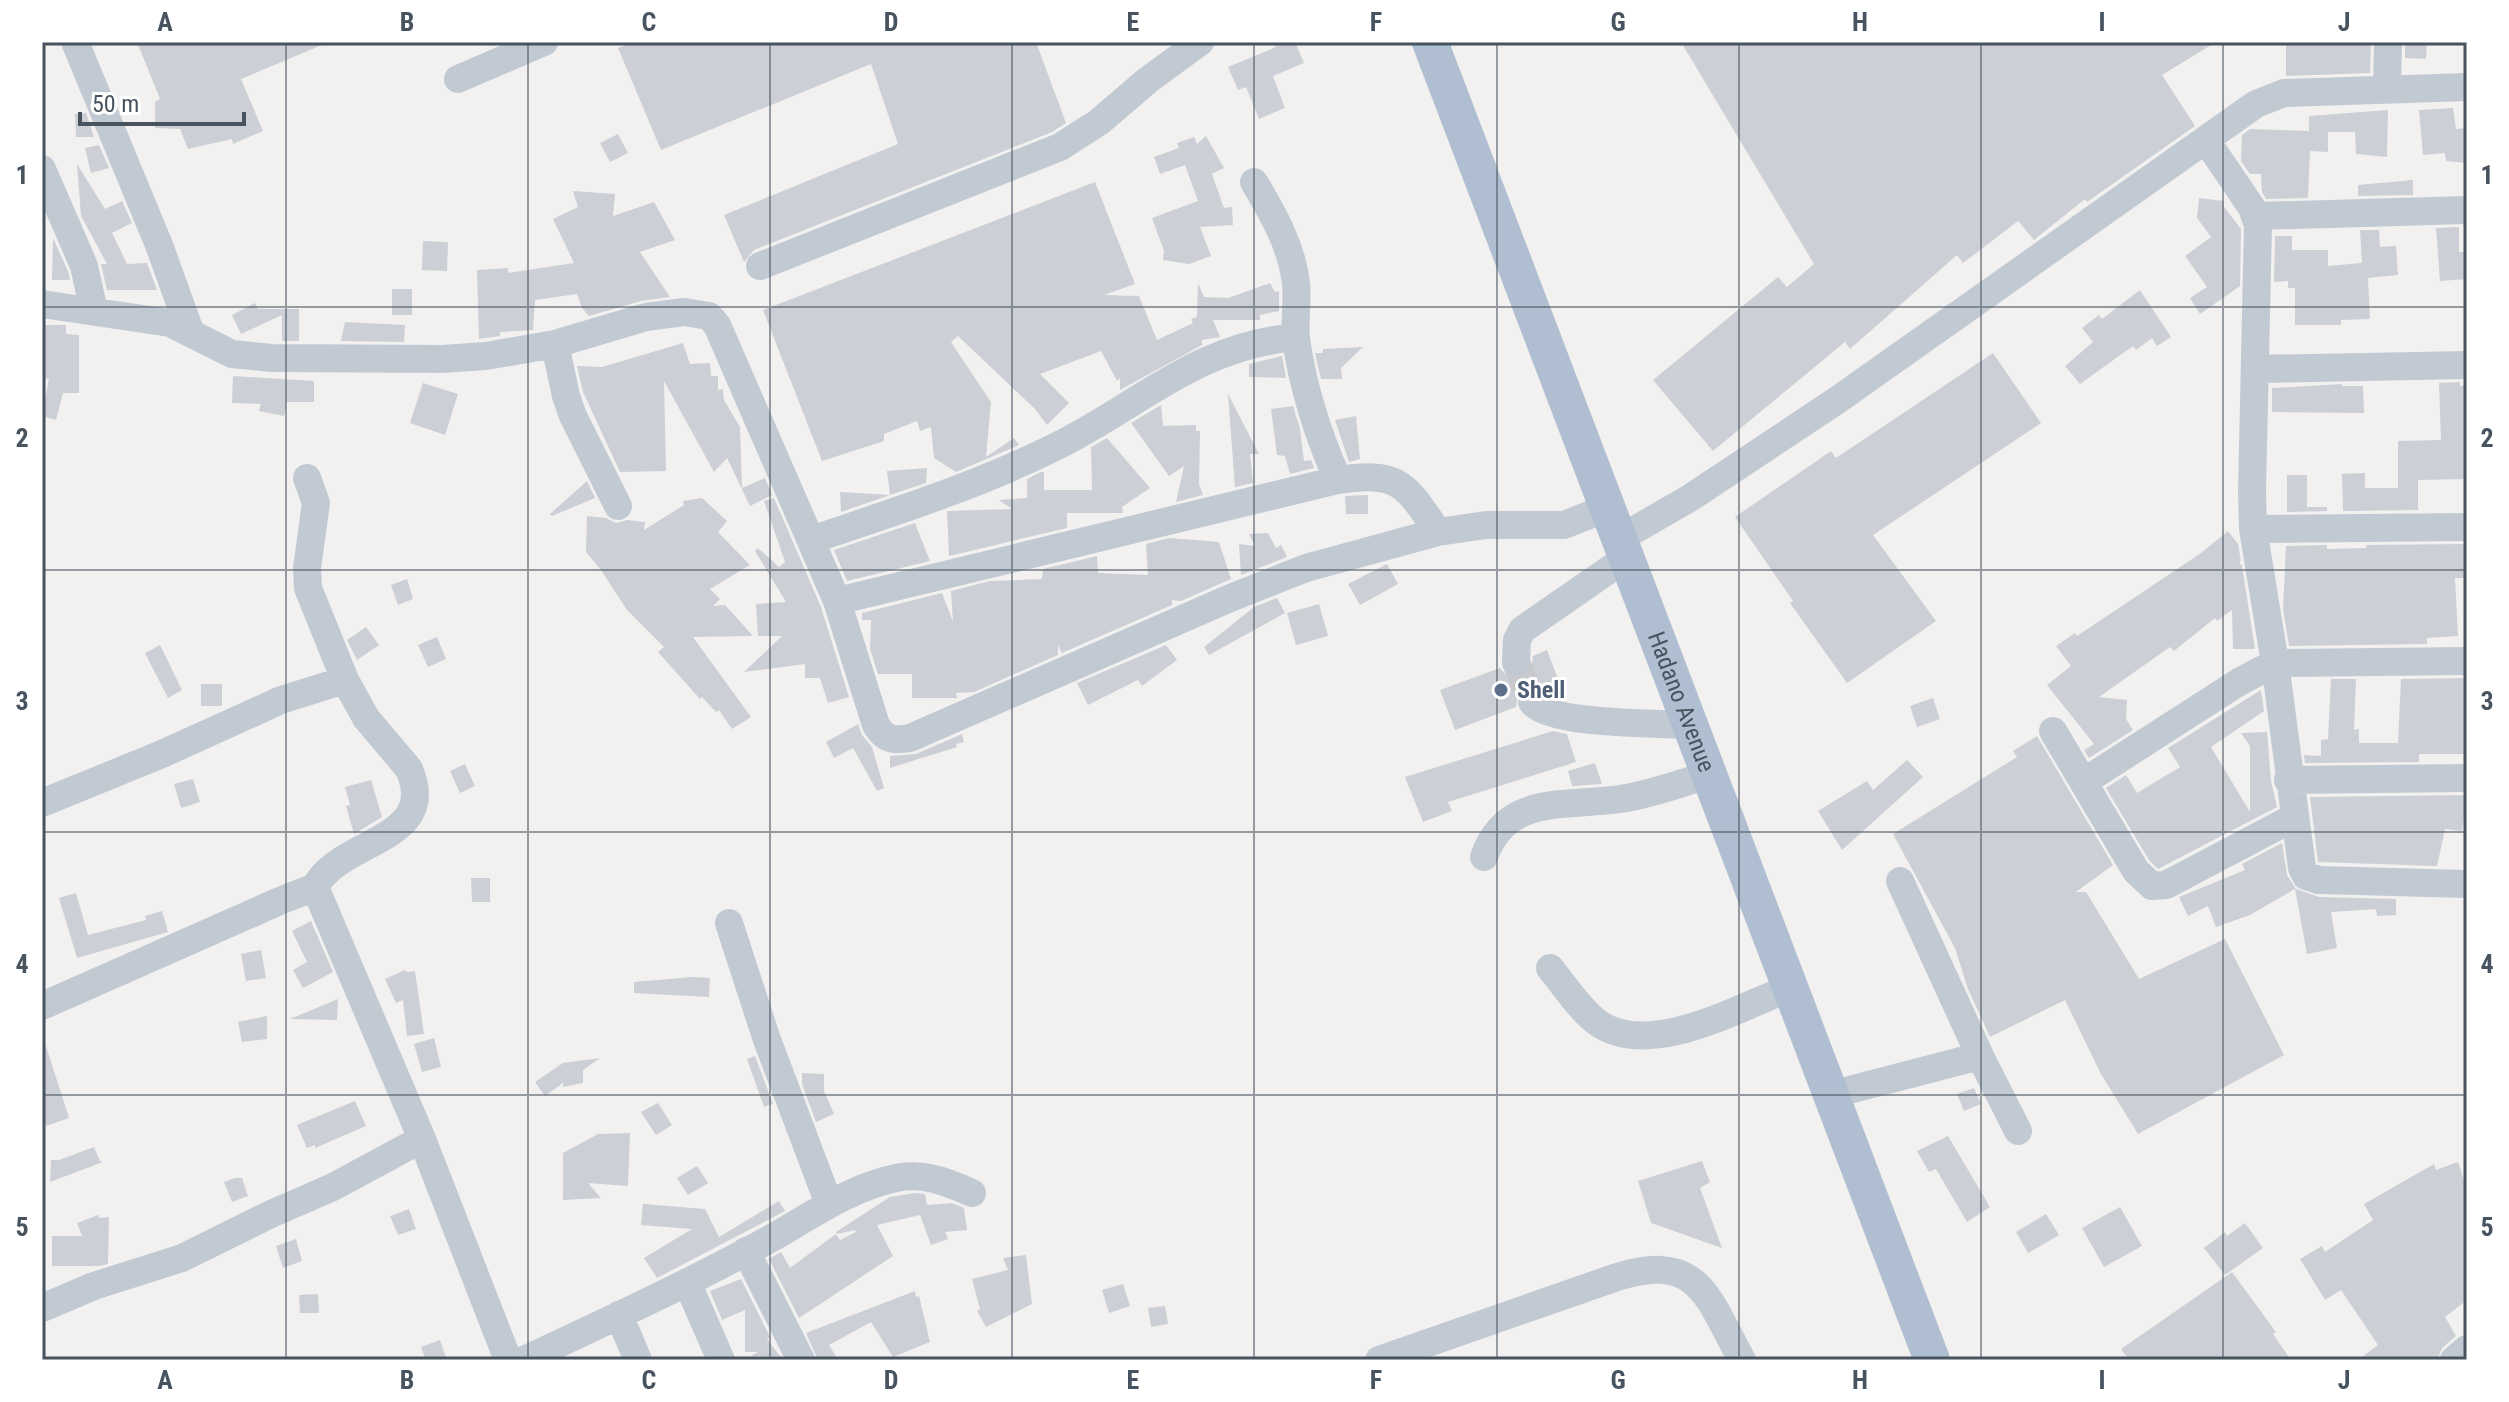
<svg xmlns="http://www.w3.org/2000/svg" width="2509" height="1402" viewBox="0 0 2509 1402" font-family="'Roboto Condensed',sans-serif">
  <rect width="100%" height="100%" fill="#f3f0f0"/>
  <path fill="#cccfd5" d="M137,42h192l-88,37 22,52 -30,13 -1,-5 -44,10 -8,-20 -25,-1v-26l5,-3z
    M633,42h403l30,81 -14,9 -298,118 -10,12 -20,-47 174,-71 -27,-80 -210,86 -43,-102z
    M1274,42h21l9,21 -31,13 12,32 -26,11 -13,-32 -8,3 -10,-23 48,-20z
    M1681,42h535l-54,33 33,51 -108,76 -2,-3 -51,41 -16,-19 -55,42 -6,-8 -107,94 -5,-7 -132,109 -60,-71 125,-103 9,10 27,-23z
    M2286,42h85l-1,31 -84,3z
    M2405,42h22l-1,17 -21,-1z
    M2453,108l3,21 11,-1v35l-21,-2 -1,-8 -22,2 -4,-45z
    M2388,110l-1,47 -31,-3 -1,-22h-27v20l-18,-1 -2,47 -42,1 -4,-7 -1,-18h-11l-9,-13 1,-26 8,-6 59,2v-15z
    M86,113l8,24h-18l-1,-23z
    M618,134l10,19 -18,9 -10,-19z
    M1206,136l18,32 -12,6 12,34 8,-1 1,18 -33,2 11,29 -22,8 -26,-4 1,-9 -12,-33 46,-17 -13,-36 -25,9 -6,-17 25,-9 -2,-5 17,-6 3,7z
    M99,145l10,23 -18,5 -6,-25z
    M77,164l28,45 17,-8 10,22 -20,10 15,31 20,-1 10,27h-50l-6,-26h6l-26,-48z
    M2413,180v15l-55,1v-11z
    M1095,182l40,102 -31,11 35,1 18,44 36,-17 -2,-4 6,-2 1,-34 6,14 24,1 42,-15 5,9 4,-1v20l-19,4v5h-47l7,17 -18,3v5l-82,45v-12l-3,3 -16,-30 -61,23 29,29 -22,22 -12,-16 -77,-73 -7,6 40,60 -5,55 28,-19 5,7 -63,27 -22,-14 -3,-31 -11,4 -3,-10 -33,13v7l-62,20 -59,-151z
    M573,191l42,3 -2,22 41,-14 21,38 -35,12 30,45 -29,4 -52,15 -7,-8 -5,-14 -42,6 -2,30 -33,2v4l-21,3 -2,-69 31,-2v5l66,-10 -21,-44 25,-12z
    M2199,198l25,3v6l17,22 -1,57 -40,28 -10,-16 17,-11 -22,-31 26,-19 -14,-19z
    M2459,227v25h8v27l-27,2 -4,-53z
    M2360,230h19l1,17 16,-1 2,29 -30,3 2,41 -29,1v5h-46v-37h-7v-7l-14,1 1,-46h17v14h36v16l34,-3z
    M53,238l15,33 2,9h-18z
    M423,241l25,1 -1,29 -25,-1z
    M392,289h20v26h-20z
    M2140,290l31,47 -14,9 -5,-8 -16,12 -3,-4 -53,38 -15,-18 28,-24 -11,-14 17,-13 3,4z
    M255,303l3,6h41v32h-17v-26l-41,19 -9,-19z
    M345,322l60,3 -1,17 -63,-1z
    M42,325h24v9l13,1v58h-16l-7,27 -14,-4 7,-37 -7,-1z
    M683,343l7,21 20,-1 1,13h7v14l5,-1 1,11 16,27 2,61 23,-10 7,17 -22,11 -23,-48 -13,14 -50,-91 2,90 -46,1 -37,-80 -6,-26 25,1z
    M1363,347l-22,21 1,11h-21l-6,-26h8v-4z
    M1993,353l48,70 -168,112 63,86 -89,62 -57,-80 3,-2 -58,-84 96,-66 5,7z
    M1282,356l4,22 -37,-1v-13z
    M233,376l81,5v21h-27l-3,14 -25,-5 2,-7 -29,-1z
    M2460,382v4l7,-1v94l-49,1v30l-75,1 -1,-37 23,-1v15h33v-47l43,-1 -2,-57z
    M423,383l35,11 -13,41 -35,-12z
    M2342,384v2h21l1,27 -92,-1v-24z
    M1228,394l31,60h-9l3,29 -18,4z
    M1161,405l2,21 33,-1v6h4l-1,53 4,11 -27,7 8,-36 -15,10 -38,-53z
    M1293,406l7,23 4,32 7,-1 3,8 -24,6 -5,-18 -8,-1 -6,-46z
    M1356,416l4,43 -11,3 -14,-42z
    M1107,438l43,50 -28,19 1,6h-56v15l-118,28 -2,-45 65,-2 -13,-9 28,-2v-19l14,-7h3v18h48l-1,-43z
    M927,468l-1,15 -36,12 -3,-24z
    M2287,475h20v32h20v4l-40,1z
    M587,481l8,17 -43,18 -2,-2z
    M840,492l50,3 -49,17z
    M1368,495v19h-22l-1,-18z
    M702,498l25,23 -9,11 32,33 -40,24 10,10 -7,7 12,-1 28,31 -60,1 58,80 -19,12 -13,-19 -3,2 -14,-15 -2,2 -42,-47 6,-5 -37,-37 -26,-40 -15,-18 1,-36 19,2 10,5 11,-3 18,2 -1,8 40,-25 -1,-4z
    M774,498l47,109 28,90 -21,6 -8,-25h-15v-14l-61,8 38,-36h-24l-2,-32 30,-2 -31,-51 3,-3 21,19 6,-5 -21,-61z
    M915,523l15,38 -83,20 -13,-31z
    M2228,531l10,13 3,17 -2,1 3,4 13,83h-22l-1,-39 -15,11 -2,-3 -41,33 -4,-4 -71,50 28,3 -1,19 7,11 -44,28 -5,-8 10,-6 -47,-59 24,-19 -15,-20 19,-13 2,3 124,-83z
    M1268,533l8,15 5,-3 6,12 -46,18 -2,-31 16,2 -6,-12z
    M1169,538l50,4 12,37 -50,22 -9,-1v5l-110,48 -4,-8v10l-84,37 -18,1 1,5h-45v-24h-34l-8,-25 1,-29h-9v-7l80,-20 11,29 -2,-31 39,-10 52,-2 1,-10 54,-13 1,17 50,2 -2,-31z
    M2467,544v34h-12l3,58 -31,2v6l-138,2 -6,-37 3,-63 41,-1v4l39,-1v-3z
    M1387,564l11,20 -38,21 -12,-21z
    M407,579l6,20 -15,6 -7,-20z
    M1277,598l8,15 -76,42 -5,-8 50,-40z
    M1319,604l9,32 -32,9 -9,-32z
    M366,627l13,18 -22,15 -10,-20z
    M437,637l9,22 -18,8 -10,-22z
    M160,645l22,45 -14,8 -23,-45z
    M1166,645l11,15 -35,26 -4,-6 -50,25 -11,-22z
    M1547,650l15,40 -11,5 -16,-10 -9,1 -8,7 -2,14 -61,23 -15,-40 60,-22 8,9h15l8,-7 2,-14z
    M2467,678v76h-48v8l-114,1 -1,-8 17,1v-16l7,-1 3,-60h25l-2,51 5,-1v14h39l3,-64z
    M201,684h21v22h-21z
    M2261,690l3,21 -53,36 39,65v-66l-9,-13 26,-1 4,49 6,26 -119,62 -9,-9 -43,-72 20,-13 11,18 43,-26 -12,-19z
    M1933,698l7,21 -23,8 -7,-21z
    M858,724l4,11 10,12 12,41 -7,3 -24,-43 -19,10 -8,-16z
    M1553,731l14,3 9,28 -128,40 4,9 -29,11 -18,-45z
    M962,734l2,8 -8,2 1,3 -67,21v-12l26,-2z
    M2037,736l76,129 -37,27h10l53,87 86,-40 59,116 -146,79 -37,-60 -36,-74 -75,37 -22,-48 -13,-41 -62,-114 124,-77 -4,-6z
    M1907,760l16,17 -81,73 -24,-39 49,-30 6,9z
    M1595,763l7,21 -30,2 -4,-15z
    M465,764l10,22 -15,7 -10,-22z
    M193,779l7,23 -19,6 -7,-24z
    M371,780l11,37 -28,17 -8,-28 4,-1 -5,-18z
    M2467,795l-5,36 -17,-2 -8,37 -119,-4 -8,-65z
    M2282,843l5,32 9,14 23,8 77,2v16l-19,1 -1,-7 -45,3 6,36 -30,6 -12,-65 -45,26 -34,12 -8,-21 -20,10 -9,-19 66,-27 -3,-6z
    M471,878h19v24h-18z
    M76,893l12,42 58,-15 -1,-4 17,-5 6,21 -91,26 -18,-60z
    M311,921l22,51 -30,16 -10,-18 14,-8 -15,-31z
    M261,950l5,28 -20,3 -5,-27z
    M405,970l2,2 8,-1 9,63 -17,2 -4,-36 -7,3 -11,-24z
    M693,977l17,1 -1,19 -75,-4v-11z
    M338,999l-1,21 -47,-1z
    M267,1016v23l-25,3 -4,-20z
    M434,1038l7,29 -19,5 -8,-28z
    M46,1046l23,72 -23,8 -4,-11v-68z
    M755,1056l18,48 -9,3 -17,-48z
    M600,1058l-17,12v13l-20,4v-4l-18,13 -10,-14 28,-19z
    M802,1073l22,1v17l10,23 -18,8 -14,-38z
    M1974,1088l7,16 -17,7 -7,-17z
    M355,1101l11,25 -51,22v-3l-8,3 -10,-23z
    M658,1103l14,22 -16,10 -15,-23z
    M630,1133l-2,53 -40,-3 13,15 -38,2v-47l35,-19z
    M1948,1136l42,71 -23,15 -31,-53 -7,3 -12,-21z
    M94,1147l6,14 3,1 -53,20 1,-22h8z
    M1702,1161l8,21 -10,6 22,60 -71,-25 -13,-42z
    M2458,1162l9,27v111l-22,17 11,19 -14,12 -5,12h-79l20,-15 -37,-55 -16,10 -25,-41 22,-13 3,6 48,-32 -9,-16 70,-40 2,6z
    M697,1166l11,17 -20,12 -11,-17z
    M235,1178h7l6,18 -16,6 -8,-20z
    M915,1193l10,1 2,11 25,-2 12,5 3,22 -22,2 3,7 -17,6 -11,-30 -43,10 16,31 -94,62 -30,-59 12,-7 9,16 46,-34 4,6 16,-8 -1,-2 -18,4 -1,-2 54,-35z
    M779,1201l6,10 -128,67 -13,-20 48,-29 -51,-4 2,-21 62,5 14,28z
    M2120,1207l22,39 -38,21 -22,-39z
    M409,1209l7,20 -18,6 -8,-19z
    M2046,1214l13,21 -31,18 -12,-21z
    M98,1215l1,3 10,-1 -1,47 -8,2h-48v-30h30l-5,-13z
    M2245,1223l18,25 -38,27 -21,-27 21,-16 2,4z
    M296,1239l6,22 -19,7 -7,-22z
    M1026,1255l6,49 -46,23 -9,-16 3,-2 -8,-30 36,-9 -5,-12z
    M2232,1272l44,60 -3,2 18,26h-162l-8,-11z
    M741,1279l29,58 -3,2 13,17h-29l7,-4h-13v-42l-23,10 -12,-29z
    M1123,1284l7,22 -21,7 -7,-23z
    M915,1291l1,6 3,-1 11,46 -37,15 -22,-35 -42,23 9,15h-20l-12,-27z
    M318,1294l1,19h-19l-1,-18z
    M1165,1306l3,18 -17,3 -3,-19z
    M440,1340l7,20h-21l-5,-13z"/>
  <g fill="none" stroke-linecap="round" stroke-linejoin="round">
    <path stroke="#c8c9cc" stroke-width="28" stroke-dasharray="28 14" stroke-linecap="butt" d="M1516,662l16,40"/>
    <path stroke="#c1cad3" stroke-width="28" d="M75,42l84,203 31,86
      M458,79l86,-37
      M2387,89l1,-47
      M2206,140l46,68 6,17 -6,265 1,39 22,134 27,205 4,8 13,4 148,4
      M42,169l42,97 10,45
      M1254,182c19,32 38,64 42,102 2,18 -2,37 0,55 7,49 22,96 42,141
      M2256,216l211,-6
      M760,266l300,-119 39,-25 49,-42 52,-38
      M42,304l128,19 62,31 40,4 170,1 44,-3 69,-12 91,-27 38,-5 25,4 8,9 120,276 39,124c9,15 18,16 34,13l318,-139 78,-31 132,-36 48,-7h78l43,-17
      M555,344l11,52 7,20 45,90
      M2255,369l212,-4
      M307,478l9,25 -9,65 1,20 37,92
      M2253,529l214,-2
      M1619,539l71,-41 146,-97 420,-297 28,-11 183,-6
      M811,540c83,-28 166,-54 244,-93 85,-42 141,-101 241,-110
      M837,601l501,-121c62,-9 67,4 100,52
      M1516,662l1,-22 5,-10 104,-72
      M1532,702c17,23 126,21 158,23
      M2053,731l83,140 16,15 14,-1 127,-67
      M2288,780l179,-2
      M2085,781l154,-99 36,-19 192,-2
      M42,803l120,-49 119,-54 64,-20 21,38 43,51c31,73 -68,69 -94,118
      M1484,857c22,-63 81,-50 136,-58 30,-4 60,-16 89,-24
      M1900,881l80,175 38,75
      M729,923l37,114 63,167
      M1550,968c14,17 30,42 48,55 51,36 140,-15 192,-35
      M42,1006l240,-106 33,-13 107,252 86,221
      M1830,1095l150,-39
      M746,1251l55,109
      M687,1282l34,78
      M42,1308l52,-22 88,-28 89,-44 62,-27 89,-48
      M619,1315l19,45
      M524,1360c83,-39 166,-77 246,-121 41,-23 79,-51 126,-61 27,-6 51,4 76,15
      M1379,1360l238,-83c83,-26 91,22 125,83
      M2454,1360l13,-11"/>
    <path stroke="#afbed0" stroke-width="36" id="s1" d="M1430,42l502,1318"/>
  </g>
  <path fill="none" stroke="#47535f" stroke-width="2" stroke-opacity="0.55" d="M286,42v1318M528,42v1318M770,42v1318M1012,42v1318M1254,42v1318M1497,42v1318M1739,42v1318M1981,42v1318M2223,42v1318M42,307h2425M42,570h2425M42,832h2425M42,1095h2425"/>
  <circle fill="#5c6f8a" stroke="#fff" stroke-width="3" cx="1501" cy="690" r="8"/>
  <g text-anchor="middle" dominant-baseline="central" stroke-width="6" stroke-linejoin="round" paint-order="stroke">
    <g font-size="24" font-weight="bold" fill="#4e5e75" stroke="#fff" text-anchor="start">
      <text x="1517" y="690">Shell</text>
    </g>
    <g font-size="24" fill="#47535f" stroke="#fff">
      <text stroke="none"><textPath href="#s1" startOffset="706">Hadano Avenue</textPath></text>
    </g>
  </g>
  <rect width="2509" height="1402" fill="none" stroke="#ffffff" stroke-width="88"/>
  <path d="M80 112v12h164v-12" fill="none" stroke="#47535f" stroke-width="4"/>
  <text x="92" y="112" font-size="24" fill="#47535f" stroke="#ffffff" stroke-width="6" paint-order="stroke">50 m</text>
  <rect x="44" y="44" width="2421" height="1314" fill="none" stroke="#47535f" stroke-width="3"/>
  <g font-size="26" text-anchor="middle" font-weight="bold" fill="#47535f">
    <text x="165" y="31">A</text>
    <text x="407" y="31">B</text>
    <text x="649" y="31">C</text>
    <text x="891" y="31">D</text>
    <text x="1133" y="31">E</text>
    <text x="1376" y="31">F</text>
    <text x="1618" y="31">G</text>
    <text x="1860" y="31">H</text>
    <text x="2102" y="31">I</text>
    <text x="2344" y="31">J</text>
    <text x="22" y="184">1</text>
    <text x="2487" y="184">1</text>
    <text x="22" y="447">2</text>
    <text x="2487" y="447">2</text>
    <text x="22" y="710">3</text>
    <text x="2487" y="710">3</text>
    <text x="22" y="973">4</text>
    <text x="2487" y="973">4</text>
    <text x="22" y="1236">5</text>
    <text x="2487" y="1236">5</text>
    <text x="165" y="1389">A</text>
    <text x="407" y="1389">B</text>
    <text x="649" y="1389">C</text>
    <text x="891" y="1389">D</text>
    <text x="1133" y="1389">E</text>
    <text x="1376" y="1389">F</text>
    <text x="1618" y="1389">G</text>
    <text x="1860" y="1389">H</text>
    <text x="2102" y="1389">I</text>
    <text x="2344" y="1389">J</text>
  </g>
</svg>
